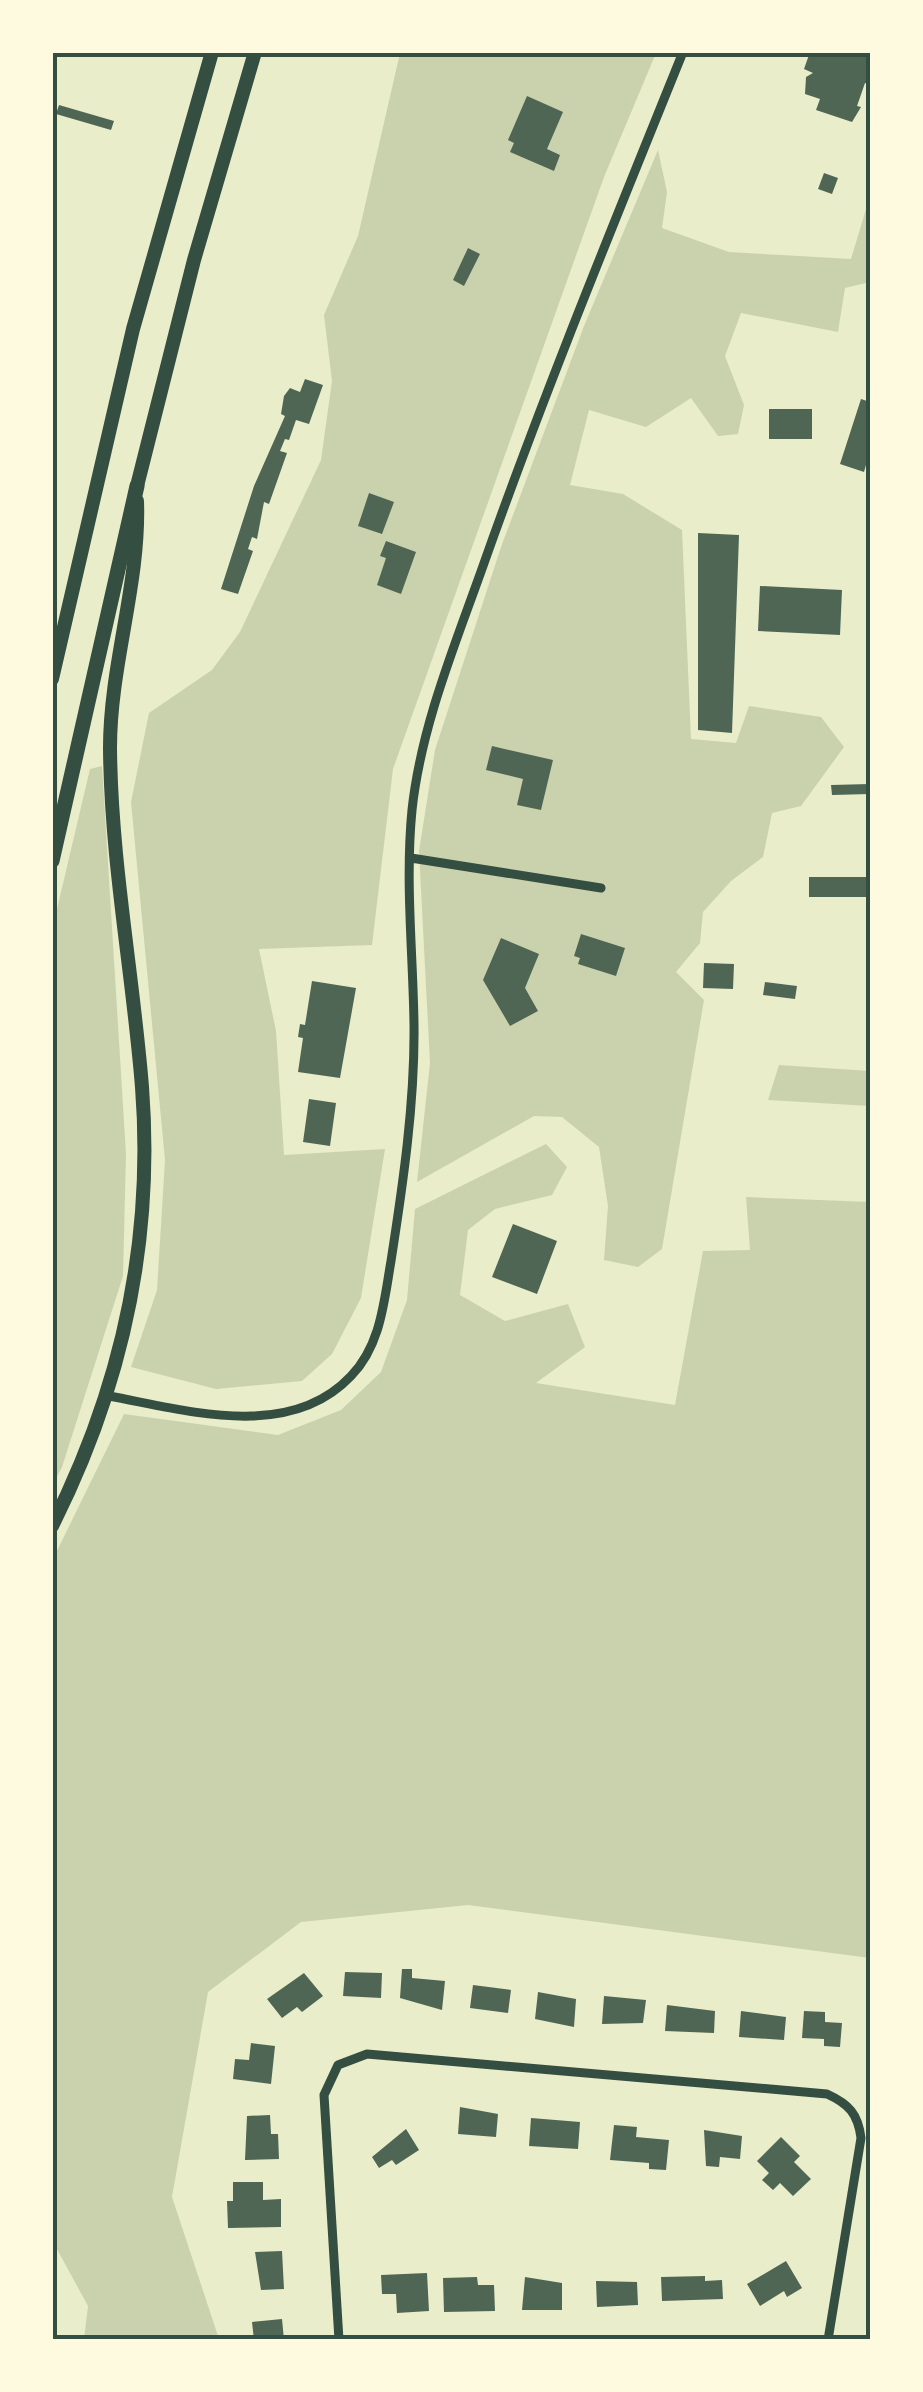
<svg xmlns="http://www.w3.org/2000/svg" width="923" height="2392" viewBox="0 0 923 2392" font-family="Cabin,sans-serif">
  <rect width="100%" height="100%" fill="#e9edc9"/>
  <path fill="#cad2ad" d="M400,53h256l-52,124 -211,592 -21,176 -113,4 17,82 8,124 101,-6 -24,149 -29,56 -30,27 -86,8 -85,-22 26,-77 8,-130 -34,-358 18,-89 63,-43 28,-38 81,-172 11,-79 -8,-66 34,-79z
    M658,150l9,42 -5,36 67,24 122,7 19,-63v86l-25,6 -7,44 -97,-19 -16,43 19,49 -6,29 -20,2 -27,-38 -45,29 -57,-17 -19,75 53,9 59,36 9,209 45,4 13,-37 72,11 23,30 -43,59 -29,7 -9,44 -32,24 -28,31 -3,31 -24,29 28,28 -42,249 -24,18 -34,-7 4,-54 -9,-59 -37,-30 -28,-1 -117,66 13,-119 -11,-212 16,-101 66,-203 83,-221z
    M102,766l24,388 -3,122 -61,191 -9,17v-558l37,-157z
    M779,1065l91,6v35l-102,-6z
    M546,1144l21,23 -15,28 -57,14 -27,21 -8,65 45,26 63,-17 17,43 -49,36 139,22 28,-154 47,-1 -4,-53 124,5v756l-402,-53 -167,17 -93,70 -36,205 47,142h-135l4,-33 -36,-66 1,-681 71,-145 154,21 63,-25 40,-38 26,-72 8,-91z"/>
  <path fill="#4f6655" d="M810,52h60v33l-5,-2 -8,23 4,1 -9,15 -36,-12 4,-11 -15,-5 1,-17 7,-4 -9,-4z
    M527,96l36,16 -16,37 13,6 -6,16 -44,-19 4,-9 -6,-3z
    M59,105l55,16 -3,9 -55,-16z
    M824,173l14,5 -6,16 -14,-5z
    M468,248l12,6 -16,32 -11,-6z
    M305,379l18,6 -14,39 -13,-4 -7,20 -4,-1 -5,12 7,2 -18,51 -5,-2 -7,37 -5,-2 -4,12 5,2 -15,43 -17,-5 33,-103 31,-70 -4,-2 3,-18 6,-8 10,4z
    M861,399l9,3v49l-6,21 -24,-8z
    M769,409h43v30h-43z
    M369,493l25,9 -12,32 -24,-8z
    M698,533l41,2 -7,198 -34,-3z
    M386,541l30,11 -15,42 -24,-9 9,-27 -6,-2z
    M760,586l82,4 -2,45 -82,-4z
    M492,746l61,14 -12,50 -24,-5 6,-26 -37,-9z
    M870,784v10l-38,1 -1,-10z
    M809,877h61v20h-61z
    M581,934l44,14 -9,28 -38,-12 2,-6 -6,-2z
    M501,938l38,16 -14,34 13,23 -28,15 -27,-46z
    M704,963l30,1 -1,25 -30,-1z
    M312,981l44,7 -16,90 -42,-6 5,-34 -5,-1 2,-13 5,1z
    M765,982l32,4 -2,13 -32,-4z
    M309,1099l27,4 -6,43 -27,-4z
    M513,1224l44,17 -20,53 -45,-17z
    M402,1969h10v9l33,3 -3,29 -42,-12z
    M345,1972l37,1 -1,25 -38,-2z
    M304,1973l19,23 -21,16 -5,-5 -15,11 -15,-19z
    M473,1985l38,5 -3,23 -38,-5z
    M538,1992l38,7 -2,28 -39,-8z
    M604,1996l42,4 -3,23 -41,1z
    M667,2005l48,6 -1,22 -49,-2z
    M741,2011l45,6 -2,23 -45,-3z
    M804,2011l21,1v10l17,1 -2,24 -16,-1v-7l-22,-1z
    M251,2043l24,3 -4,38 -38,-5 2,-20 14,1z
    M460,2107l38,7 -2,23 -38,-3z
    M270,2115l1,19h7l1,25 -34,1 2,-44z
    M531,2118l49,4 -2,27 -49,-3z
    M614,2125l23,2 -1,10 33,3 -3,30 -17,-1v-6l-39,-3z
    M406,2129l13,21 -23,15 -4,-5 -13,8 -7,-11z
    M704,2130l38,6 -2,23 -20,-2 -1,10 -13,-1z
    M781,2137l19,19 -6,6 17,17 -18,17 -13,-13 -7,7 -11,-10 7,-7 -12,-12z
    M233,2182h30v18l18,-1v28l-53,1 -1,-27h6z
    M282,2251l2,38 -23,1 -6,-38z
    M786,2261l16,27 -15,9 -3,-6 -24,15 -13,-22z
    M427,2273l2,38 -32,2 -1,-19h-14l-1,-19z
    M705,2276v5l17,-1 1,19 -61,2 -1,-24z
    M477,2277l1,8h16l1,26 -51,1 -1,-34z
    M525,2277l37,6v27h-40z
    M596,2281l41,1 1,23 -41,2z
    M282,2319l2,21h-30l-2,-18z"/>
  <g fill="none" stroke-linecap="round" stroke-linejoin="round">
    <path stroke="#344e41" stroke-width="9" d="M411,858l190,30
      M109,1396c77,14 180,46 242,-20 30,-31 33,-75 40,-115 12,-77 24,-159 23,-237 -1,-71 -9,-143 -2,-214 9,-84 43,-165 71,-244 61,-173 131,-343 200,-514
      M339,2340l-15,-245 14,-30 29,-11 460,40c22,10 31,20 34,44l-33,202"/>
    <path stroke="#344e41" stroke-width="14" d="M52,1526c70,-139 102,-284 90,-439 -9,-113 -31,-225 -32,-339 0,-84 30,-164 27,-247"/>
    <path stroke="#344e41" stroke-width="14" d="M137,486l57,-226 61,-208
      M52,679l81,-350 79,-277"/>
    <path stroke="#344e41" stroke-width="15" d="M52,861l85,-375"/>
  </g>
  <rect width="923" height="2392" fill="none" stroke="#fefae0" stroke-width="110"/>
  <rect x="55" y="55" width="813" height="2282" fill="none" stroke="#344e41" stroke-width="4"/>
</svg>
